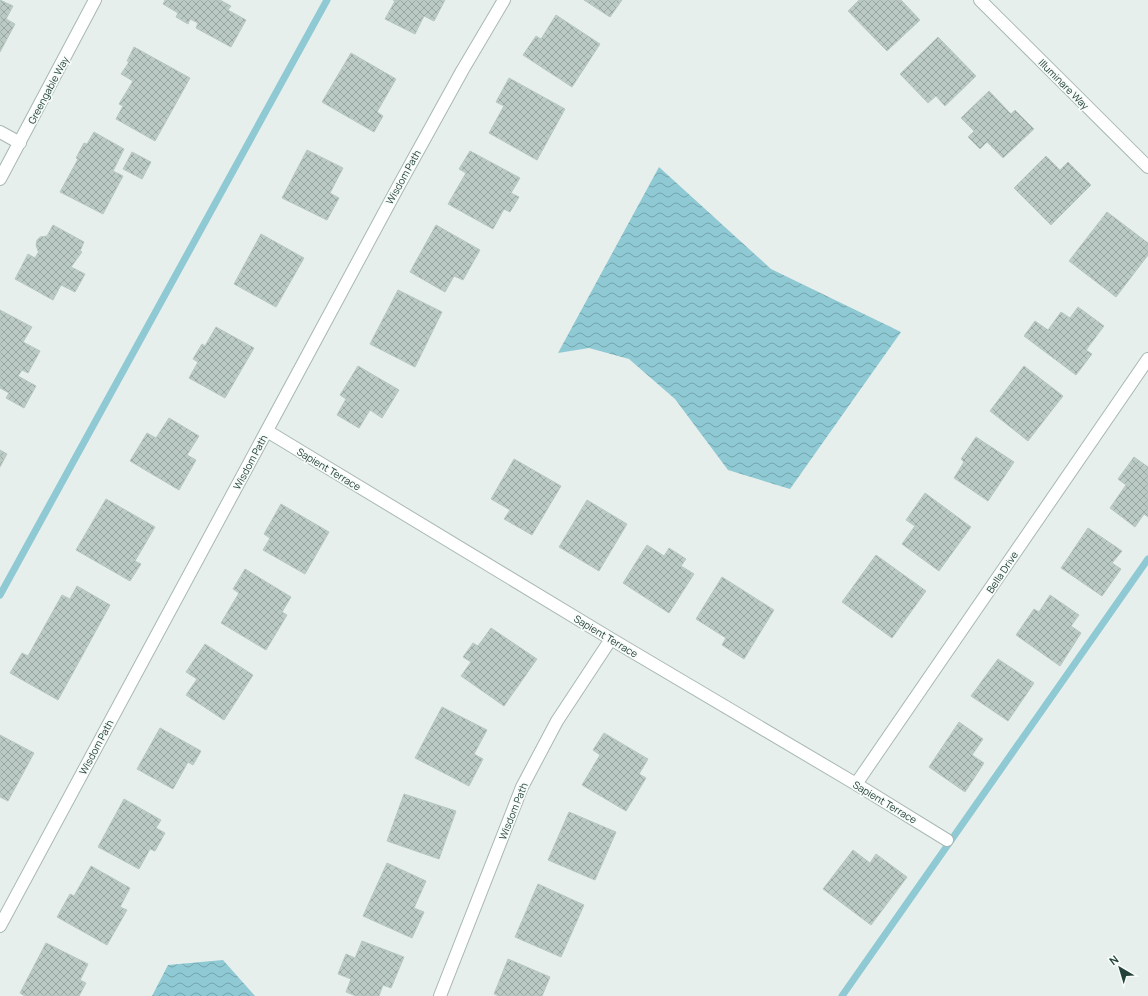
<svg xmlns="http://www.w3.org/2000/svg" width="1148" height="996" viewBox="0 0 1148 996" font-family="Manrope,sans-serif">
  <defs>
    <pattern id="water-waves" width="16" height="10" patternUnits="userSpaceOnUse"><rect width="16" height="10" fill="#8ec9d4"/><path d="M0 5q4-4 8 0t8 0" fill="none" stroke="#74a5ad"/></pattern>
    <pattern id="building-cross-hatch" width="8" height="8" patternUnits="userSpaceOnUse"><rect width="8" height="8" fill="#bbcac4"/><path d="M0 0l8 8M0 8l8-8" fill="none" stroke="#98a6a0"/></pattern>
  </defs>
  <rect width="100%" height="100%" fill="#e6efeb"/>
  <path fill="url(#water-waves)" d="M659,167l112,102 130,63 -111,157 -62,-19 -53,-71 -46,-40 -40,-11 -31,5z
    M223,960l32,36h-103l16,-31z"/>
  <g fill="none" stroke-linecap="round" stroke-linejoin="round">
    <path stroke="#8ec9d4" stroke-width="7" d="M0,595l327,-595
      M842,996l306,-437"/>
  </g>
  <path fill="url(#building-cross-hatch)" stroke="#b8c9c2" d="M0,0l13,6 -7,13 9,5 -15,28z
    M165,0h55l11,6 -3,4 18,10 -15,27 -35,-19 2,-5 -8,-4 -2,5 -12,-7 2,-4 -15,-9z
    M393,0h52l-11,21 -10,-5 -9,18 -30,-15 10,-18z
    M584,0h38l-12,17z
    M859,0h42l19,20 -33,31 -39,-40z
    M556,15l44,29 -28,43 -49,-32 13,-19 5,3z
    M938,37l38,39 -31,30 -9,-10 -8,7 -28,-29z
    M134,47l56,31 -35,63 -39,-22 7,-13 -4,-2 14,-23 -12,-7 8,-12 -2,-1z
    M351,53l45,26 -19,33 6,4 -9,16 -52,-30z
    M509,78l56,31 -28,51 -48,-27 15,-27 -8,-4z
    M989,91l22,23 4,-4 19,19 -31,29 -16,-16 -7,7 -12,-12 6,-6 -13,-13z
    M94,132l30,17 -11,22 10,5 -20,38 -43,-22 18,-33 -2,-1 8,-15 3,1z
    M307,150l36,18 -13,25 9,5 -12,22 -45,-22z
    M470,151l50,27 -9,15 8,4 -9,15 -6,-3 -11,20 -45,-25 18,-31 -7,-4z
    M132,152l19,10 -9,17 -19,-10z
    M1046,156l14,14 8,-8 23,23 -40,40 -37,-37z
    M1107,212l41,31v12l-32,42 -47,-36z
    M53,225l31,17 -4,9 2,1 -11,15 14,7 -10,18 -14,-7 -8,15 -38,-21 13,-25 7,4 4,-7h-1l-2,-6 1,-5 3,-3 7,-1z
    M436,225l44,25 -17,30 -9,-4 -9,16 -35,-20z
    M261,234l43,24 -28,49 -42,-23z
    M398,290l44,22 -27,55 -45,-23z
    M1078,307l26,19 -18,24 6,4 -16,21 -52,-39 11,-15 13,9 13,-18 9,6z
    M0,310l32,17 -9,15 17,9 -12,22 -6,-3 -4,6 18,10 -12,22 -18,-10 3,-5 -9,-5z
    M216,327l38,21 -29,50 -36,-20 9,-16 -5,-3 9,-15 3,2z
    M358,366l41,24 -17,28 -12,-8 -11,18 -22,-13 9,-16 -6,-4z
    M1024,366l39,30 -35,45 -38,-30z
    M169,418l30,18 -12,19 9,5 -17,30 -49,-29 17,-28 9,5z
    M976,437l38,25 -26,39 -34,-23 10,-16 -3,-3z
    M0,450l7,4 -7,13z
    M1134,457l14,10v50l-4,-3 -9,13 -25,-19 16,-23 -8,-6z
    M514,459l47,27 -29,49 -28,-16 6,-9 -19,-11z
    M925,493l46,34 -32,44 -37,-27 13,-18 -9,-6z
    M106,499l49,28 -20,34 6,3 -11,17 -54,-31z
    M587,500l40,24 -28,47 -40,-24z
    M281,504l48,28 -24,42 -42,-24 7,-12 -6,-4z
    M1088,528l34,23 -10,12 9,6 -19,27 -41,-28z
    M647,545l17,11 5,-8 17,11 -5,7 13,8 -25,39 -46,-30z
    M876,555l50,36 -34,47 -50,-36z
    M245,569l46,28 -9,15 5,3 -21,35 -45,-27 18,-30 -6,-4z
    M722,577l52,33 -30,49 -22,-14 4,-7 -30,-19z
    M77,586l33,19 -52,95 -48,-27 12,-20 6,3 34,-61 8,4z
    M1050,595l29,20 -8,11 10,7 -21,33 -44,-31 18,-26 5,3z
    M491,628l46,31 -33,47 -43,-30 10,-14 -8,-5 10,-14 5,3z
    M205,644l48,31 -29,45 -38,-25 11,-16 -11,-7z
    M998,659l36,24 -26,38 -37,-25z
    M442,707l45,23 -13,24 9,5 -14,27 -54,-28z
    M959,722l24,17 -11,16 12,8 -19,29 -36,-25z
    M160,728l41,23 -8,14 -5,-3 -15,27 -36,-20z
    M604,733l44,26 -9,15 7,4 -20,33 -44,-26 18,-30 -7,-5z
    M0,735l34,18 -26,48 -8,-4z
    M404,794l52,17 -17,48 -52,-18z
    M124,799l37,21 -5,8 9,5 -10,18 -5,-2 -11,20 -41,-22z
    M569,812l47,20 -21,48 -47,-20z
    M853,850l17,13 6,-9 31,23 -36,48 -48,-36z
    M387,863l39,18 -12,27 10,4 -12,26 -49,-22z
    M91,866l39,22 -10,19 7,3 -20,35 -50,-28 13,-23 4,2z
    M538,884l46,21 -23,52 -46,-20z
    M362,941l42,16 -13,31 -8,-3 -4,11h-23l-10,-4 5,-13 -13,-5 8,-20 9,4z
    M46,943l42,21 -8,16 6,3 -7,13h-54l-5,-3z
    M508,959l42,18 -8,19h-43l-5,-2z"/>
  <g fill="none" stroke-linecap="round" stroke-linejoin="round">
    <g stroke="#a8b8b2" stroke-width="14">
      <path id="minor" d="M980,0l168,167
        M0,132l20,11
        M0,179l95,-179
        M267,431l344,208 245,145 91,56
        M856,784l292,-425
        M0,926l398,-739 64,-116 42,-71
        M440,996l82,-209 35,-66 54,-82"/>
    </g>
    <use href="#minor" stroke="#fff" stroke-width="12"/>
  </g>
  <g text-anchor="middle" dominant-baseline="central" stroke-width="3.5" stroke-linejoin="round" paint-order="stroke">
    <g font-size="10" fill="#24423a" stroke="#f7fbf9">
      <text transform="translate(1064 84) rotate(45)">Illuminare Way</text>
      <text transform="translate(48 90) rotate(-62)">Greengable Way</text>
      <text transform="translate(403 177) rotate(-61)">Wisdom Path</text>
      <text transform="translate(250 462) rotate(-62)">Wisdom Path</text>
      <text transform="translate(329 469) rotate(31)">Sapient Terrace</text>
      <text transform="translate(1002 572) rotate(-56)">Bella Drive</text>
      <text transform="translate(606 636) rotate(31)">Sapient Terrace</text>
      <text transform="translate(96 747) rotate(-62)">Wisdom Path</text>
      <text transform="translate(885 802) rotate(31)">Sapient Terrace</text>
      <text transform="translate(513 811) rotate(-68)">Wisdom Path</text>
    </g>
  </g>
  <g transform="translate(1120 968) rotate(322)" stroke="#f7fbf9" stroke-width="3" paint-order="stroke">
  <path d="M0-3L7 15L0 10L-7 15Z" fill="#24423a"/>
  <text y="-6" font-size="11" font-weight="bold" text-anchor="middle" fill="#24423a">N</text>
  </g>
</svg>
